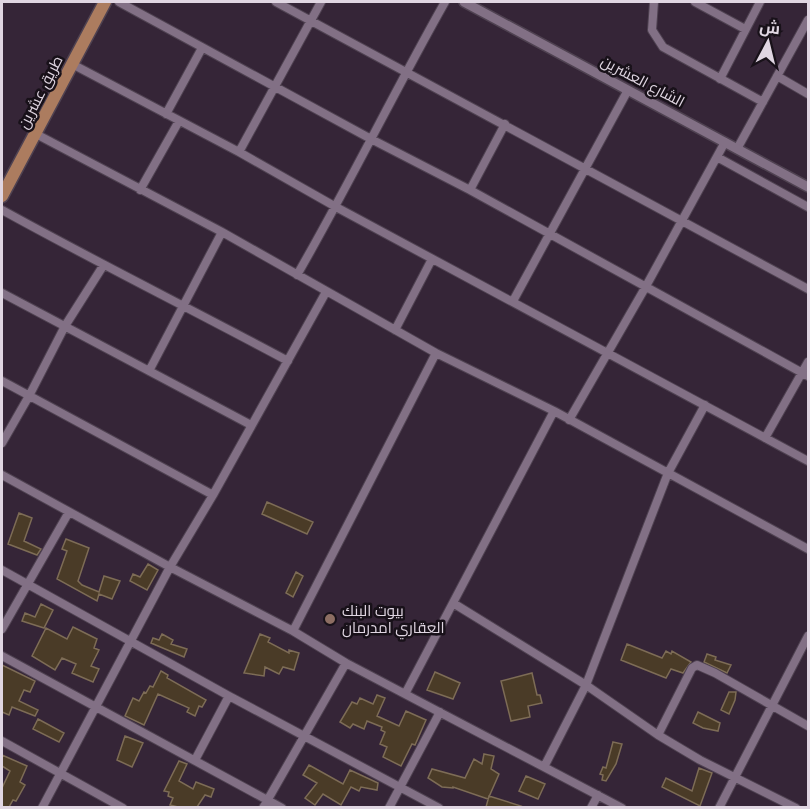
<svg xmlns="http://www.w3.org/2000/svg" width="810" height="809" viewBox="0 0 810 809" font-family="'Public Sans',Cairo,sans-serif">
  <rect width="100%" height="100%" fill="#352537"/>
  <path fill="#4a3b27" stroke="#7d6c56" stroke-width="1.5" d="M267,502l46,20 -6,12 -45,-20z
    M19,513l13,5 -8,23 17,8 -4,6 -29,-11z
    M66,539l23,9 -11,33 4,4 17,7 5,-16 16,5 -8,18 -13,-5 -2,7 -40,-22 10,-28 -5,-2z
    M148,564l10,6 -11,20 -17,-9 3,-7 7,3z
    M296,572l7,4 -10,21 -7,-4z
    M41,604l12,6 -9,18 -22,-7 3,-8 10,4z
    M73,627l24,12 -3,9 5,2 -8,16 8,3 -6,13 -21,-9 4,-9 -14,-6 -7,12 -23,-14 14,-28 21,11z
    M162,634l11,6 -2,4 16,5 -3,8 -33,-14 2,-5 6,2z
    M260,634l10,4 -2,4 21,11v-3l10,3 -5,17 -11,-3 -4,7 -14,-7 -1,9 -20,-3z
    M627,644l35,14 4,-7 5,3 1,-3 19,11 -8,11 -12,-4 -5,9 -45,-18z
    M707,654l9,3 -1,3 16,5 -4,8 -23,-11z
    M2,665l33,16 -5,11 -6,-2 -5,11 19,9 -3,6 -23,-9 -3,8 -7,-3z
    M161,671l7,4 -1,3 39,22 -4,7 -3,-1 -4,10 -8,-4 2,-4 -31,-14 -14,31 -19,-9 8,-18 6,3 5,-9 2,1 4,-7 3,1z
    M435,672l25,11 -7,16 -26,-9z
    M532,673l5,22h3l2,8 -14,3 2,11 -19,4 -10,-40z
    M729,692h7l-1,8 -6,14 -8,-4z
    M377,695l8,3 -8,18 22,10 7,-15 20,9 -11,25 -3,-1 -11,22 -18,-9 4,-10 -7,-3 5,-12 -4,-2 1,-3 -15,-6 -3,8 -11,-5 -3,4 -10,-6 12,-20 5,2 3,-6 13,6z
    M698,712l22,11 -2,8 -15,-3 -10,-5z
    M38,719l26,14 -5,9 -26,-13z
    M125,736l18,7 -11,24 -15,-7z
    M613,742l9,2 -6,20 -10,17 -4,-1 1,-5 -3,-1 3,-7 3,1z
    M484,754l10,2 -3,13 8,5 -11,25 -35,-12v1l-11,-1 -14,-9 4,-9 33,9 9,-19 8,5z
    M2,755l25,11 -7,16 5,3 -9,16 -3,-1 -4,7h-7v-19l8,-17 -8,-5z
    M179,761l8,3 -8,17 14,8 3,-7 18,7 -3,8 -6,-2 -8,12h-19l-8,-2 3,-7 -5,-2 1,-4 -5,-1z
    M309,765l34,19 7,-14 28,13 -1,7 -16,-3 -2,4 -8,-4 -10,18 -18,-11 -8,11 -10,-7 12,-15 -14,-8z
    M699,768l13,5 -12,33 -38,-19 4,-9 26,13z
    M526,776l19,8 -7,15 -19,-8z
    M489,796l32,10 -1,1h-34z"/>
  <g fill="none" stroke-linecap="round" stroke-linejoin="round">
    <g stroke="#4f4251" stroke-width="10">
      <path id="minor" d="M119,2l252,137 99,51 338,186
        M276,2l532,287
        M654,2l-2,28 11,17 100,55
        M695,2l50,27
        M72,64l167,88 97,55 472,254
        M777,76l31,18
        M720,79l40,-77
        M166,114l36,-66
        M36,134l186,98 214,121 118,58 254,138
        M737,149l71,-129
        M239,152l82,-150
        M717,157l91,50
        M140,190l39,-69
        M470,190l35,-66
        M2,210c94,52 191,100 286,151
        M297,275c52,-90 97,-183 148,-273
        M2,293l249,132
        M513,301l115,-211
        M395,330l37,-71
        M149,371l73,-139
        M2,381l211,114
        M569,420l76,-132 80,-146
        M765,438l43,-76
        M2,443l27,-47 36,-70 38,-60
        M2,475l168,92 123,64 53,32 276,145
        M2,570l227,126 210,112
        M453,603l133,82 72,50 42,25 96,48
        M2,629l67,-117
        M293,631l143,-278
        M2,656l280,152
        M405,694l149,-283
        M658,735l34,-67 5,-3 18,8 93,53
        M2,741l121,67
        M195,760l34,-64
        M544,767l42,-82 82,-212 37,-68
        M42,808l128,-241 43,-72 113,-203
        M263,808l83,-145
        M389,808l51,-96
        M591,808l7,-13
        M719,808l89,-172"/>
    </g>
    <g stroke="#4f4251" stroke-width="12">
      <path id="tertiary" d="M464,2l344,185"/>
    </g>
    <g stroke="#4f4251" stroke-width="15">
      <path id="primary" d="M2,196l103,-194"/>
    </g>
    <use href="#minor" stroke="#827085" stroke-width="8"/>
    <use href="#tertiary" stroke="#827085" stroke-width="9"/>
    <use href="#primary" stroke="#ac7c5f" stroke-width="12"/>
  </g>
  <circle fill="#8d6e63" stroke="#181119" stroke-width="2" cx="330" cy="619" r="6"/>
  <g text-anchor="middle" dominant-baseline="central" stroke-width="5" stroke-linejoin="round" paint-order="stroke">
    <g font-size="15" fill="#e0d6e2" stroke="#181119">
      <text transform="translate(643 81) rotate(28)">الشارع العشرين</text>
      <text transform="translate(40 92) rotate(-63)">طريق عشرين</text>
    </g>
    <g font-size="15" fill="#e0d6e2" stroke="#181119" text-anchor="start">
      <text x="342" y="610">بيوت البنك<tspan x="342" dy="17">العقاري امدرمان</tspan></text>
    </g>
  </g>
  <rect width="810" height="809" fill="none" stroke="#e0d6e2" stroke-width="6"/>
  <g transform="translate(768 42) rotate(7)" stroke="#181119" stroke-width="4.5" paint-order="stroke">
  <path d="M0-4.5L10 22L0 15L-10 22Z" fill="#e0d6e2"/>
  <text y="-9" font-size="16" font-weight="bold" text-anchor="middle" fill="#e0d6e2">ش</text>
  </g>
</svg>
